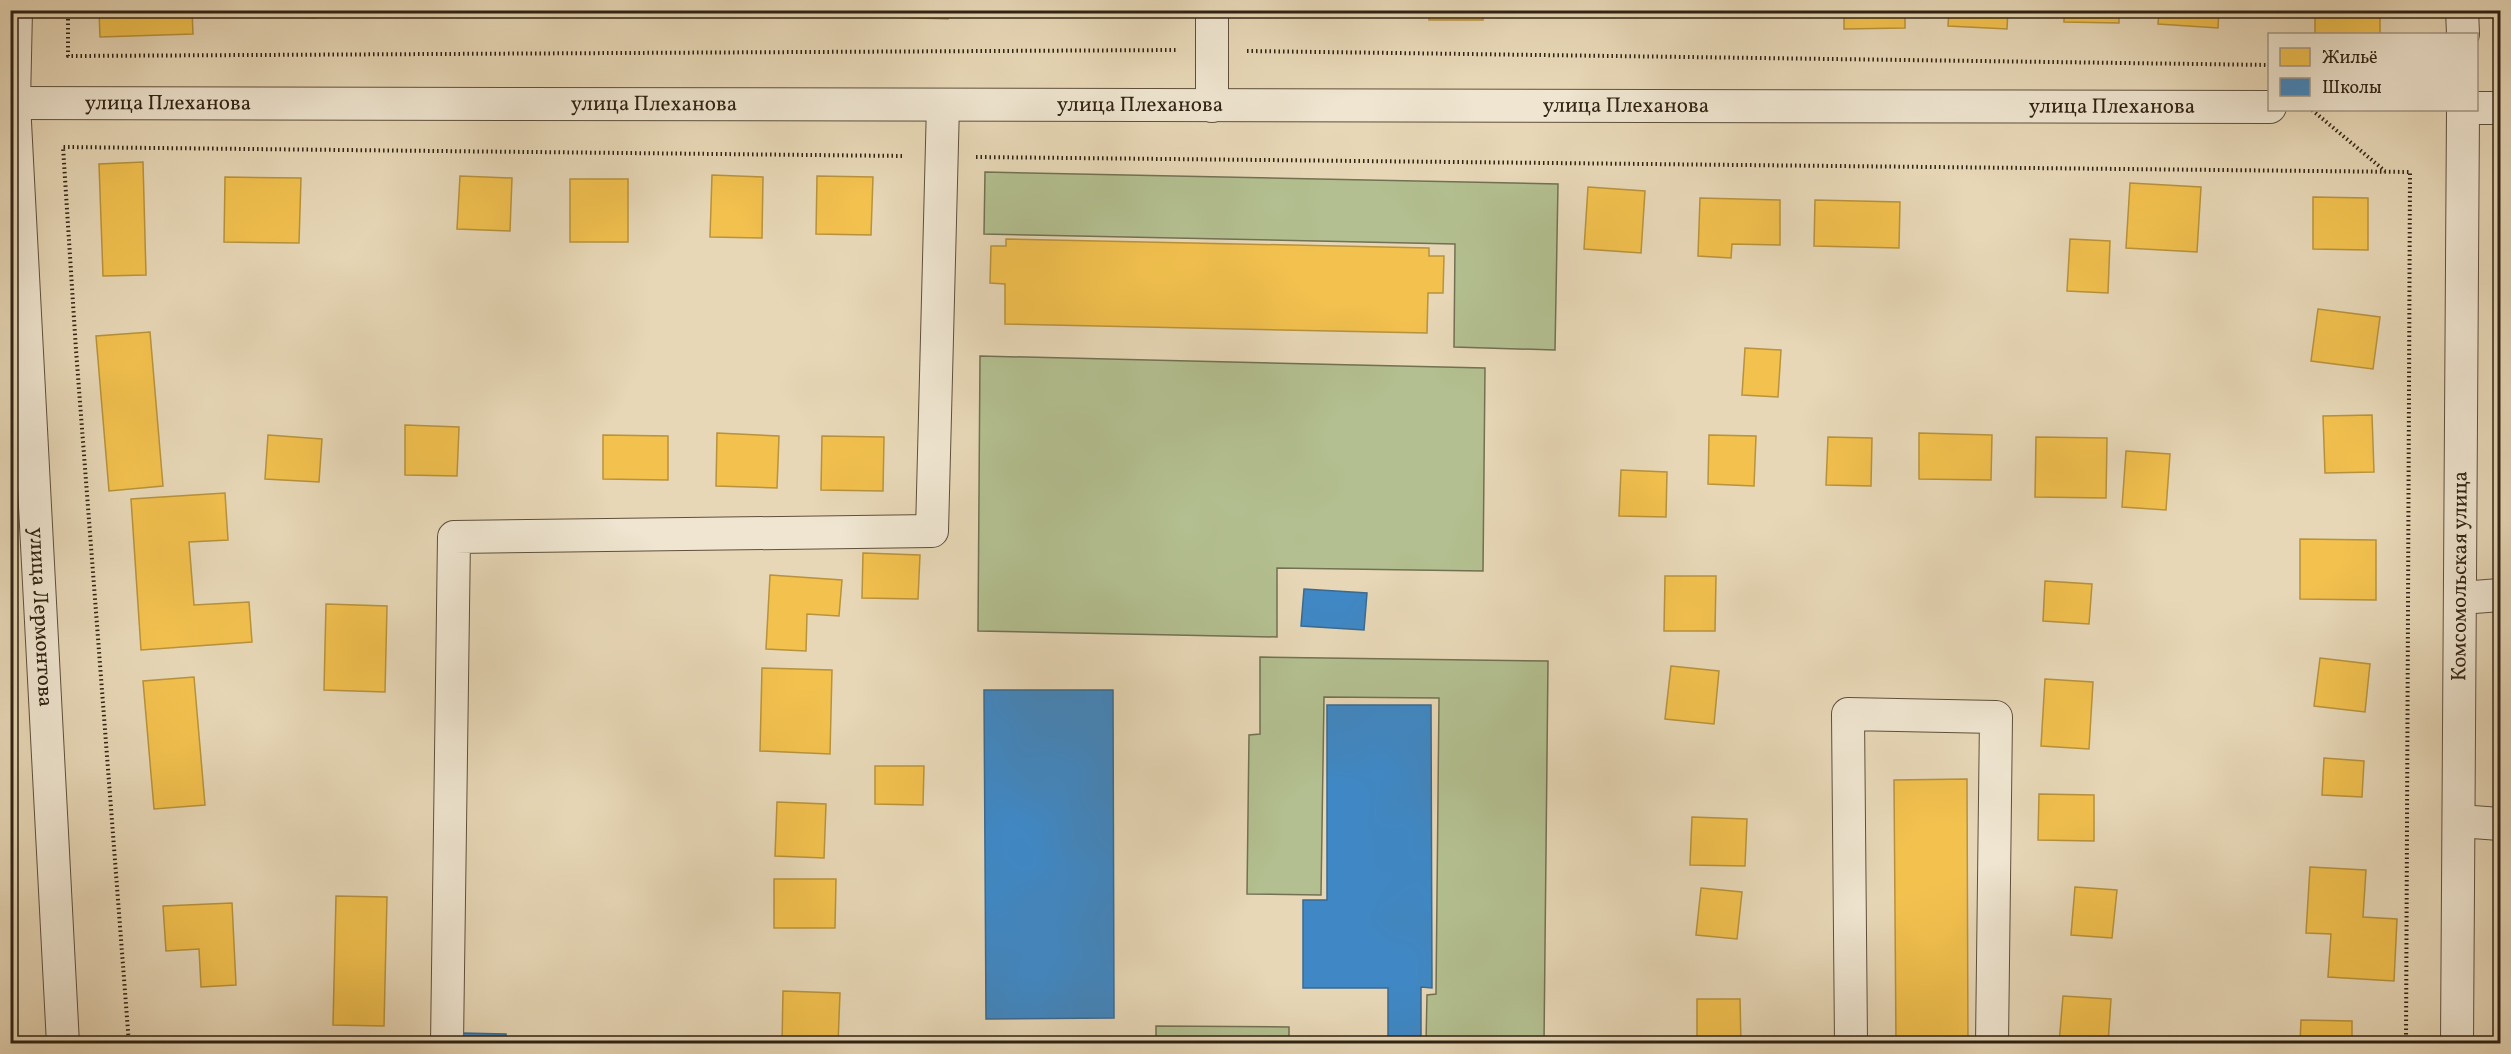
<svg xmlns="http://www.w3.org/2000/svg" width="2511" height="1054" viewBox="0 0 2511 1054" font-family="Vollkorn,serif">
  <rect width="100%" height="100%" fill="#e7d7b6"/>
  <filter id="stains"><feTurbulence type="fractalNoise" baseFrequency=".00333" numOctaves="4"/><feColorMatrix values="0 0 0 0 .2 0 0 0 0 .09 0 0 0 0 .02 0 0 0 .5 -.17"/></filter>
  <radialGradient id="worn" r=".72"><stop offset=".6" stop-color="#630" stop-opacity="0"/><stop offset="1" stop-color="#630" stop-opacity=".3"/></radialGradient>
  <path fill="#b3bf90" stroke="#727152" stroke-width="1.5" d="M985,172l573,12 -3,166 -101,-3 1,-103 -471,-10z
    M980,356l505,12 -2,203 -206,-3v69l-299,-6z
    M1260,657l288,4 -4,382h-118l1,-48 9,-1 3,-296 -115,-1 -3,198 -74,-1 2,-159 11,-1z
    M1156,1026l133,1v16h-133z"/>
  <path fill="#f2c14e" stroke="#b8923c" stroke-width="1.5" d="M99,10h93l1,24 -93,3z
    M264,10h52l-1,8 -51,-3z
    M890,10h59l-1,9 -58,-2z
    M990,10h58l-1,5 -57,-2z
    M1096,10h56v7l-56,-1z
    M1429,10h54v10h-54z
    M1844,10h61v18l-61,1z
    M1949,10h59l-1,19 -59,-3z
    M2064,10h55v13l-55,-1z
    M2159,10h60l-1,18 -60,-4z
    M2315,10h65v24h-65z
    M143,162l3,113 -43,1 -4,-112z
    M712,175l51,2 -1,61 -52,-1z
    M460,176l52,2 -2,53 -53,-2z
    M817,176l56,1 -2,58 -55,-1z
    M225,177l76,1 -2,65 -75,-1z
    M570,179h58v63h-58z
    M2130,183l71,4 -4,65 -71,-4z
    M1588,187l57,4 -4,62 -57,-4z
    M2313,197l55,1v52l-55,-1z
    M1700,198l80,2v45l-48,-1 -1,14 -33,-2z
    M1815,200l85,2 -1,46 -85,-2z
    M1006,239l423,9v8h15l-1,37h-15l-1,40 -422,-9v-40l-15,-1 1,-37h15z
    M2070,239l40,2 -2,52 -41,-2z
    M2318,309l62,8 -7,52 -62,-8z
    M150,332l13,154 -54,5 -13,-155z
    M1745,348l36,2 -3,47 -36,-2z
    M2372,415l2,57 -49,1 -2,-57z
    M405,425l54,2 -2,49 -52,-1z
    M717,433l62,3 -2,52 -61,-2z
    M1919,433l73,2 -1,45 -72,-1z
    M268,435l54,4 -3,43 -54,-3z
    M603,435l65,1v44l-65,-1z
    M1709,435l47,1 -2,50 -46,-2z
    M822,436l62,1 -1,54 -62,-1z
    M1828,437l44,1 -1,48 -45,-1z
    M2036,437l71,1 -1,60 -71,-1z
    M2126,451l44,3 -4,56 -44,-3z
    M1621,470l46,2 -1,45 -47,-1z
    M225,493l3,47 -39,2 5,63 55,-3 3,40 -111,8 -10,-151z
    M2300,539l76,1v60l-76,-1z
    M863,553l57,2 -2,44 -56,-1z
    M770,575l72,5 -3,36 -32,-2 -1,37 -40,-2z
    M1665,576h51l-1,55h-51z
    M2045,581l47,3 -3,40 -46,-3z
    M326,604l61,2 -2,86 -61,-2z
    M2320,658l50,6 -5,48 -51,-6z
    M1671,666l48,5 -5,53 -49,-5z
    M762,668l70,2 -2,84 -70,-3z
    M194,677l11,128 -51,4 -11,-128z
    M2045,679l48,3 -4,67 -48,-3z
    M2324,758l40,3 -2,36 -40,-2z
    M875,766h49l-1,39 -48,-1z
    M1967,779l1,265h-72l-2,-264z
    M2039,794l55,1v46l-56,-1z
    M777,802l49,2 -2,54 -49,-2z
    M1692,817l55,2 -2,47 -55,-1z
    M2310,867l56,3 -3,47 34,2 -3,62 -66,-4 3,-43 -25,-1z
    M774,879h62l-1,49h-61z
    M2075,887l42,3 -5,48 -41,-3z
    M1701,888l41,4 -5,47 -41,-4z
    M336,896l51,1 -3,129 -51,-1z
    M232,903l4,82 -35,2 -2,-38 -33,2 -3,-45z
    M783,991l57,2 -2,51h-56z
    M2063,996l48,3 -3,45h-49z
    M1697,999h43l1,45h-44z
    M2301,1020l51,1v23h-52z"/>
  <path fill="#3f88c5" stroke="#3a6a90" stroke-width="1.5" d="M1304,589l63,4 -3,37 -63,-4z
    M984,690h129l1,328 -128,1z
    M1327,705h104l1,283 -11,-1v57h-33v-56h-85v-88h24z
    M461,1033l45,1v10h-45z
    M699,1038l42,1v5h-42z"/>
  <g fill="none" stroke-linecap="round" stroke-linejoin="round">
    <g stroke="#5e503c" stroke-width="34">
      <g id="street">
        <path id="s1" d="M16,10l-2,93 49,941"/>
        <path d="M2462,10l1,24"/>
        <path id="s2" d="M10,103l2260,4"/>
        <path d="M1212,106v-96"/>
        <path d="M2476,108h24"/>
        <path d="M2461,598l39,-3"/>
        <path d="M2459,821l41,3"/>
        <path d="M447,1044l7,-507 478,-6 11,-426"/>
        <path d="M1851,1044l-3,-330 148,3 -4,327"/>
        <path id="s3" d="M2457,1044l6,-934"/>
      </g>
    </g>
    <path stroke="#302313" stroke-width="4" stroke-dasharray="1.5 3" stroke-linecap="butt" d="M68,10v46l1109,-6
      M1247,51l1023,14
      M2312,110l73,61
      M976,157l1434,15 -4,872
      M2497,722l3,32
      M129,1044l-53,-694 -13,-203 842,9"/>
    <use href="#street" stroke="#efe5d0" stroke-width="32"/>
  </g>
  <g text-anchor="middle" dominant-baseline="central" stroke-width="6" stroke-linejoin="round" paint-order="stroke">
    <g font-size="21" fill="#302313" stroke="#efe5d0">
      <text stroke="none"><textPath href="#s2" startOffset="158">улица Плеханова</textPath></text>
      <text stroke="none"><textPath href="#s2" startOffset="644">улица Плеханова</textPath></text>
      <text stroke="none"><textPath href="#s2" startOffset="1130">улица Плеханова</textPath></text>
      <text stroke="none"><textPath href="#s2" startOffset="1616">улица Плеханова</textPath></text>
      <text stroke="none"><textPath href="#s2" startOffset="2102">улица Плеханова</textPath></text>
      <text stroke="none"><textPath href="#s3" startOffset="468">Комсомольская улица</textPath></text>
      <text stroke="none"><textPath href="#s1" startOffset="608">улица Лермонтова</textPath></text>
    </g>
  </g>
  <rect width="2511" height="1054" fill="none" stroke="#e7d7b6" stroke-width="36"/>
  <rect x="12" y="12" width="2487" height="1030" fill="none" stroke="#302313" stroke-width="3"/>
  <rect x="18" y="18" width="2475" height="1018" fill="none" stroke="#302313" stroke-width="1.5"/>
  <rect x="2268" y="33" width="210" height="78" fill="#efe5d0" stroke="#a39784" stroke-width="1.5"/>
  <rect x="2280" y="48" width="30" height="18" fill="#f2c14e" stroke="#a39784" stroke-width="1.5"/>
  <text x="2322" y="63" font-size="18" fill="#302313">Жильё</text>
  <rect x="2280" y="78" width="30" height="18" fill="#3f88c5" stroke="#a39784" stroke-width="1.5"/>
  <text x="2322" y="93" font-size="18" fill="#302313">Школы</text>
  <rect width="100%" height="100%" filter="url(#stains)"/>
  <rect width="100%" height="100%" fill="url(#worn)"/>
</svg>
